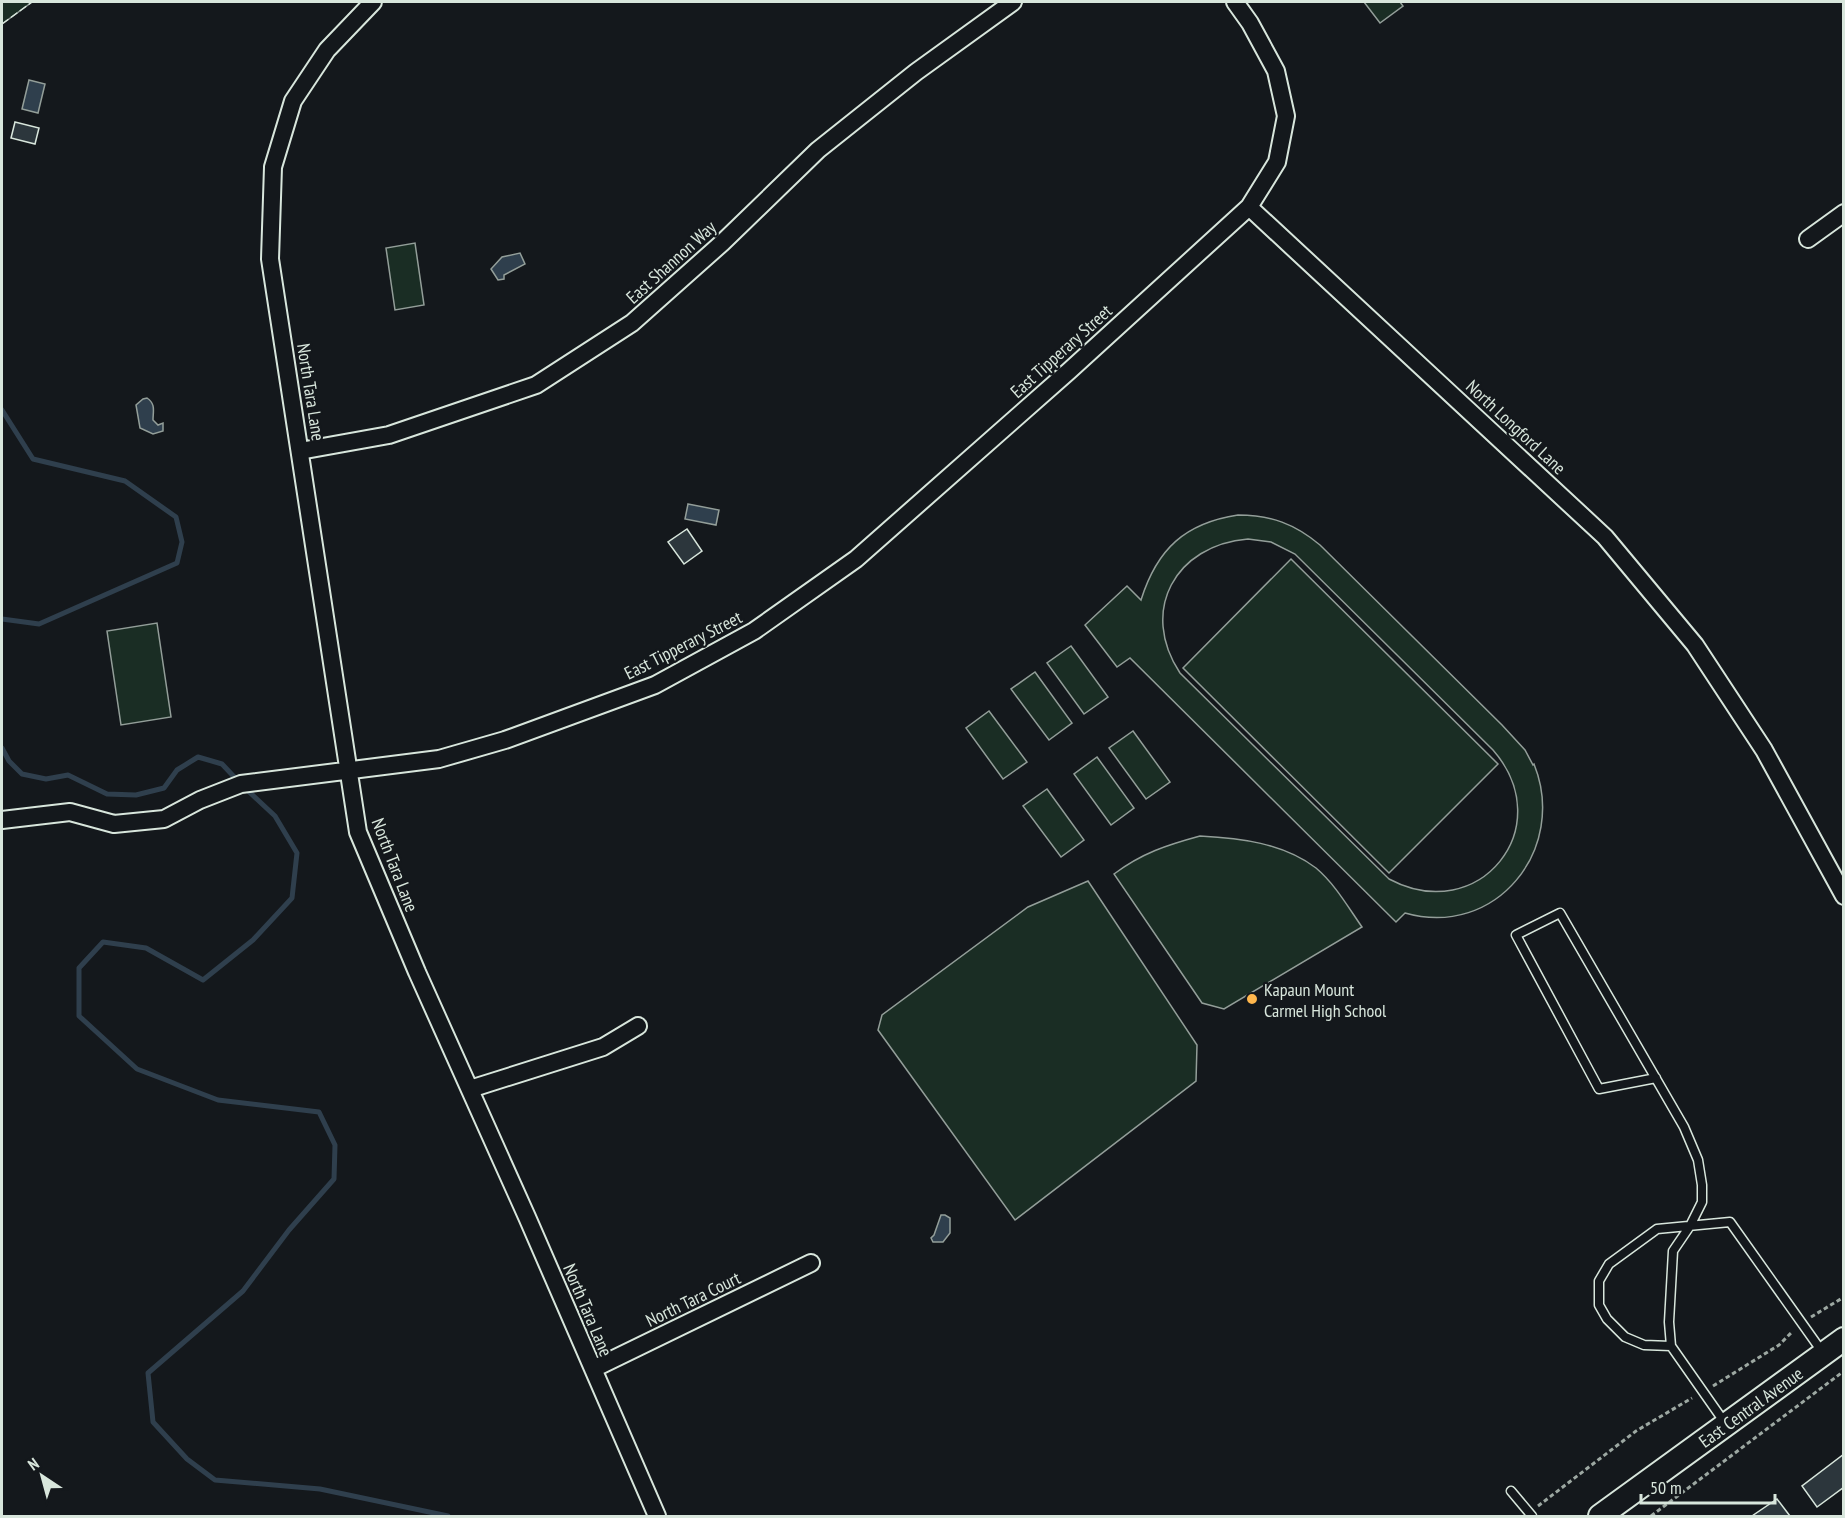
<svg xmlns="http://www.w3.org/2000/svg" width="1845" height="1518" viewBox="0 0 1845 1518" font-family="'PT Sans Narrow',sans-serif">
  <rect width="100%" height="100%" fill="#14181c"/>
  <path fill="#1a2d24" stroke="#939e99" stroke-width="1.5" fill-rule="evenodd" d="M2,2h30l-30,22z
    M1364,2h36l3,4 -23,17z
    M415,243l9,62 -29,5 -9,-62z
    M1238,515c33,0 57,9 82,30l182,180 23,25 8,15 1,-1c34,85 -38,175 -129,149l-9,9 -266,-264 -13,9 -32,-42 42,-39 14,14c16,-51 44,-77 97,-85zM1248,539l23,3 24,12 198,196c67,77 -14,177 -104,129l-209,-206c-41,-62 -5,-128 68,-134z
    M1291,559l207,205 -109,109 -206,-205z
    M157,623l14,94 -50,8 -14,-94z
    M1071,646l37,51 -24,17 -37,-51z
    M1035,672l37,51 -23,17 -38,-51z
    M989,711l38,51 -24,17 -37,-51z
    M1133,731l37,51 -24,17 -37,-51z
    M1097,757l37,51 -23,17 -37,-51z
    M1047,789l37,51 -23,17 -38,-51z
    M1200,836c40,2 83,7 116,32 19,16 32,39 46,59l-138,82 -22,-6 -88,-129c28,-21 53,-29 86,-38z
    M1088,881l109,164 -1,36 -181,139 -137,-190 4,-15 146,-108z"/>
  <path fill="#2f3f4d" stroke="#939e99" stroke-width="1.5" d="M29,80l16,4 -7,29 -16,-4z
    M520,253l5,11 -21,11v4l-6,1 -7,-11 11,-12z
    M147,398c9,6 6,13 6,22l5,5 5,-2v8l-10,3 -13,-6 -4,-23 7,-6z
    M688,504l31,6 -3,15 -31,-6z
    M941,1215h4l5,3v15l-7,9h-10l-2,-4 3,-3z"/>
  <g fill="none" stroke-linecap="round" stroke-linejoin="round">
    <path stroke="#2f3f4d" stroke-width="5" d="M2,410l31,49 92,22 51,36 6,25 -5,21 -138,61 -37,-5
      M2,748l7,13 13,13 24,5 22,-4 39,19 29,1 28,-7 13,-18 21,-13 24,7 17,18
      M245,788l30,28 22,37 -5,45 -39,42 -50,40 -57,-32 -43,-6 -24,26v48l58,53 81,31 101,12 16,33 -1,34 -45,51 -46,61 -95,82 5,49 34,37 28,21 105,9 128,27"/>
  </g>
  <path fill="#2c363c" stroke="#d8e6dc" stroke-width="1.5" d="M15,122l24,6 -4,16 -24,-6z
    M687,529l15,22 -18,13 -16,-22z
    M1844,1454v33l-27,20 -15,-21z
    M1777,1499l13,17h-38z"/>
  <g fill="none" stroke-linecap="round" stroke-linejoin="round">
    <g stroke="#d8e6dc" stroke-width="11">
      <path id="service" d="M1656,1078l-57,11 -83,-154 44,-22 124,214 14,33 4,25v17l-12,24 -17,25 -4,71 2,24 54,77
        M1671,1346l-27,-1 -19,-8 -18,-18 -8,-14v-24l10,-17 48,-35 73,-7 93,131
        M1511,1491l21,25"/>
    </g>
    <g stroke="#d8e6dc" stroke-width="20">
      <path id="minor" d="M373,2l-46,48 -34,51 -20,66 -3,92 88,573 59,140 110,245 130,299
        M1249,207l356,330 90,108 69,105 80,146
        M1808,239l36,-26
        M300,451l89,-16 147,-50 96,-62 90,-80 96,-93 98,-78 97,-70
        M2,820l68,-8 44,12 50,-5 36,-19 41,-16 198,-25 66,-19 150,-55 99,-54 102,-72 213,-188 180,-164 28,-45 9,-46 -10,-45 -26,-48 -15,-21
        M470,1089l133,-42 35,-21
        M593,1369l218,-106"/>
    </g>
    <g stroke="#d8e6dc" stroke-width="26">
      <g id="secondary">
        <path id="s1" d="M1600,1516l244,-177"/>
      </g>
    </g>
    <path stroke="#9da8a2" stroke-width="3" stroke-dasharray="4.5 3" stroke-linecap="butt" d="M1811,1317l33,-20
      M1713,1386l66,-41 13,-13
      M1538,1506l98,-75 56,-33
      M1651,1516l193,-145"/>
    <use href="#service" stroke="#14181c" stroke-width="8"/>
    <use href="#minor" stroke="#14181c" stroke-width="16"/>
    <use href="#secondary" stroke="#14181c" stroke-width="22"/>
    <path stroke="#d8e6dc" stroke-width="1.5" stroke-dasharray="8 3" stroke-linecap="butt" d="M2,24l30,-22"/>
  </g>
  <circle fill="#ffb74d" stroke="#14181c" stroke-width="2" cx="1252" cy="999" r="6"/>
  <g text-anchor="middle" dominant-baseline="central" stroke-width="4.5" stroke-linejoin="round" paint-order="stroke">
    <g font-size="18" fill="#d8e6dc" stroke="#14181c">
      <text transform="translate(671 262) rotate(-42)">East Shannon Way</text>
      <text transform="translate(1061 351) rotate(-42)">East Tipperary Street</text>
      <text transform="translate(311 392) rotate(81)">North Tara Lane</text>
      <text transform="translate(1516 427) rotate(43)">North Longford Lane</text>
      <text transform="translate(683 645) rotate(-27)">East Tipperary Street</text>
      <text transform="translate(395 865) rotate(69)">North Tara Lane</text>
      <text transform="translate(693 1299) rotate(-26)">North Tara Court</text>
      <text transform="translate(588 1310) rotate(67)">North Tara Lane</text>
      <text stroke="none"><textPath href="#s1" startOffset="186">East Central Avenue</textPath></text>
    </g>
    <g font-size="18" fill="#d8e6dc" stroke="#14181c" text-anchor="start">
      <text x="1264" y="989">Kapaun Mount<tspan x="1264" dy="21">Carmel High School</tspan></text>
    </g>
  </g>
  <rect width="1845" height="1518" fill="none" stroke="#d8e6dc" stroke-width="6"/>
  <g transform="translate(42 1476) rotate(324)" stroke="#14181c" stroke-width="4.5" paint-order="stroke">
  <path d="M0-4.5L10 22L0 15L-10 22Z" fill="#d8e6dc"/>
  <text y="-9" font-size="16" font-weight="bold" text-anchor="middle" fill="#d8e6dc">N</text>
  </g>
  <path d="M1641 1494v9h134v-9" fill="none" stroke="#d8e6dc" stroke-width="3"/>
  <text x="1650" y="1494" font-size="18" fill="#d8e6dc" stroke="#14181c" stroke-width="4.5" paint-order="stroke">50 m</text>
</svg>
